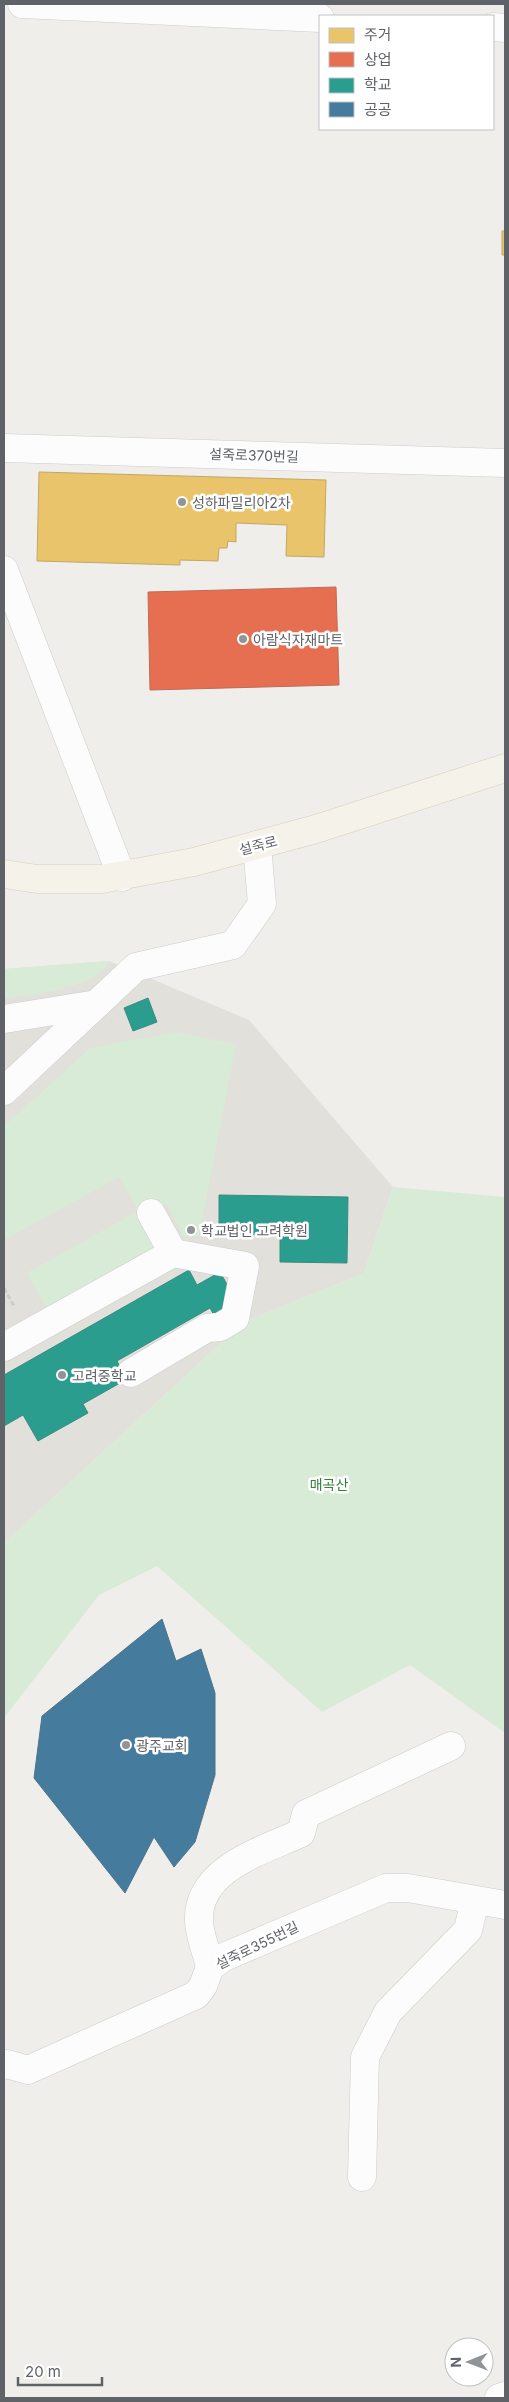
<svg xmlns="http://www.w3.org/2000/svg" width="509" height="2402" viewBox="0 0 509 2402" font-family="Inter,'Noto Sans KR',sans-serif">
  <rect width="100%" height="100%" fill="#efeeea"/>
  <path fill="#e2e0da" d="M109,961l140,59 144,167 -29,86 -120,49 -240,221v-574z"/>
  <path fill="#d8ebd6" d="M109,961c-11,27 -78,34 -105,38v-30z
    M174,1032l62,12 -37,192 -15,1 -17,-33 -29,6 -19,-33 -115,63v-114l86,-78z
    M393,1187l112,10v536l-95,-68 -88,47 -165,-146 -58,29 -95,123v-175l240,-221 120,-49z
    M136,1212l22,39 -109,61 -22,-39z"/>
  <path fill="#e9c46a" stroke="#c0a769" d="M502,231h3v24h-3z
    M39,472l287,8 -2,77 -38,-1 1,-31 -51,-2v19l-8,-1 -1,7h-8l-1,13 -38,-1v5l-143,-4z"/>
  <path fill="#e76f51" stroke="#be6b58" d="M336,587l3,98 -189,5 -2,-98z"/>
  <path fill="#2a9d8f" stroke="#3a8c83" d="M148,998l9,24 -24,9 -9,-23z
    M219,1195l129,2 -1,66 -67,-1v-27h-61z
    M189,1270l8,15 23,-13 13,23v18l-15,9 -8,-14 -93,53 10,18 -44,25 5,9 -50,28 -15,-26 -19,11v-51z"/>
  <path fill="#457b9d" stroke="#4d748d" d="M162,1619l14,42 25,-12 14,44v82l-20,67 -21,25 -20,-30 -29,56 -91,-115 8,-62z"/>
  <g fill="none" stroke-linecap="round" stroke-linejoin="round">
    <g stroke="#cbcccc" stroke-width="29">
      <path id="minor" d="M22,4l298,14
        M493,27l12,1
        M4,448l501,15
        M4,570l118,307
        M4,1019l93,-15
        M4,1091l132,-124 97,-22 29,-41 -5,-59
        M151,1213l22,40
        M4,1347l169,-94 72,13 -10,52 -15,9 -13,1 -76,45
        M210,1967c-3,-14 -10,-30 -11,-45 -3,-53 63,-71 102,-89l5,-19 145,-68
        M4,2065l3,-1 21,6 168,-75 7,-9 7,-19 14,-10 162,-69h22l97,17
        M362,2177l3,-120 23,-45 80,-82 7,-30
        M499,2398l6,-2"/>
    </g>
    <g stroke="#d7ceb8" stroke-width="29">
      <path id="major" d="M4,874l33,5h65l92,-17 122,-33 189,-61"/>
    </g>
    <path stroke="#cacfcc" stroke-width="3" stroke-dasharray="5 2.5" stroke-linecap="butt" d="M4,1288l11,20"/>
    <use href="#minor" stroke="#fdfcfc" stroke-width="28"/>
    <use href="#major" stroke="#f4f2e9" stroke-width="28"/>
  </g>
  <g fill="#919496" stroke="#fff" stroke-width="2">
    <circle cx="182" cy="502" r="5"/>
    <circle cx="243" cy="639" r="5"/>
    <circle cx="191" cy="1230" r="5"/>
    <circle cx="62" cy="1375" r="5"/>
    <circle cx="126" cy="1745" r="5"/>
  </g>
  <g text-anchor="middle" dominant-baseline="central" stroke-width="5" stroke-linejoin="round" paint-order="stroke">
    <g font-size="14" fill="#5f6368" stroke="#fff">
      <text transform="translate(254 455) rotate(2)">설죽로370번길</text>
      <text transform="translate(258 845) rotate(-15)">설죽로</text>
      <text transform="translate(257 1945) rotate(-26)">설죽로355번길</text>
    </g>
    <g font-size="14" fill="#5f6368" stroke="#fff" text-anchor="start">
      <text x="192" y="502">성하파밀리아2차</text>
      <text x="253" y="639">아람식자재마트</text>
      <text x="201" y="1230">학교법인 고려학원</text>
      <text x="72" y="1375">고려중학교</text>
      <text x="136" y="1745">광주교회</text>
    </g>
    <g font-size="14" fill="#348238" stroke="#fff">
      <text x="329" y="1484">매곡산</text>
    </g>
  </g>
  <rect width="509" height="2402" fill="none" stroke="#5f6368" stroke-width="10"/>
  <rect x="319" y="15" width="175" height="115" fill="#ffffff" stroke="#bfc1c3"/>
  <rect x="329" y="28" width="25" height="15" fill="#e9c46a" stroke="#bfc1c3"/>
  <text x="364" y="40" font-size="15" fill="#5f6368">주거</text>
  <rect x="329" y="52" width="25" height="15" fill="#e76f51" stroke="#bfc1c3"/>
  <text x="364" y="65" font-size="15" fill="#5f6368">상업</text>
  <rect x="329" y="78" width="25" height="15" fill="#2a9d8f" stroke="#bfc1c3"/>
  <text x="364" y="90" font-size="15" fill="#5f6368">학교</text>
  <rect x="329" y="102" width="25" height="15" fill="#457b9d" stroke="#bfc1c3"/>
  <text x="364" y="115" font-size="15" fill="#5f6368">공공</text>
  <g transform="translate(469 2362) rotate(269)"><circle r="24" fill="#ffffff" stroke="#bfc1c3"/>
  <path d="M0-4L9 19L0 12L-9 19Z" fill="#919496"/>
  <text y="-8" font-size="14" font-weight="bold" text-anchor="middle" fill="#5f6368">N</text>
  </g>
  <path d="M18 2377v8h84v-8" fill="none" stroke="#5f6368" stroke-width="2.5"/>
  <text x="25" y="2377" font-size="15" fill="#5f6368" stroke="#ffffff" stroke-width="4" paint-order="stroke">20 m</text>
</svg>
